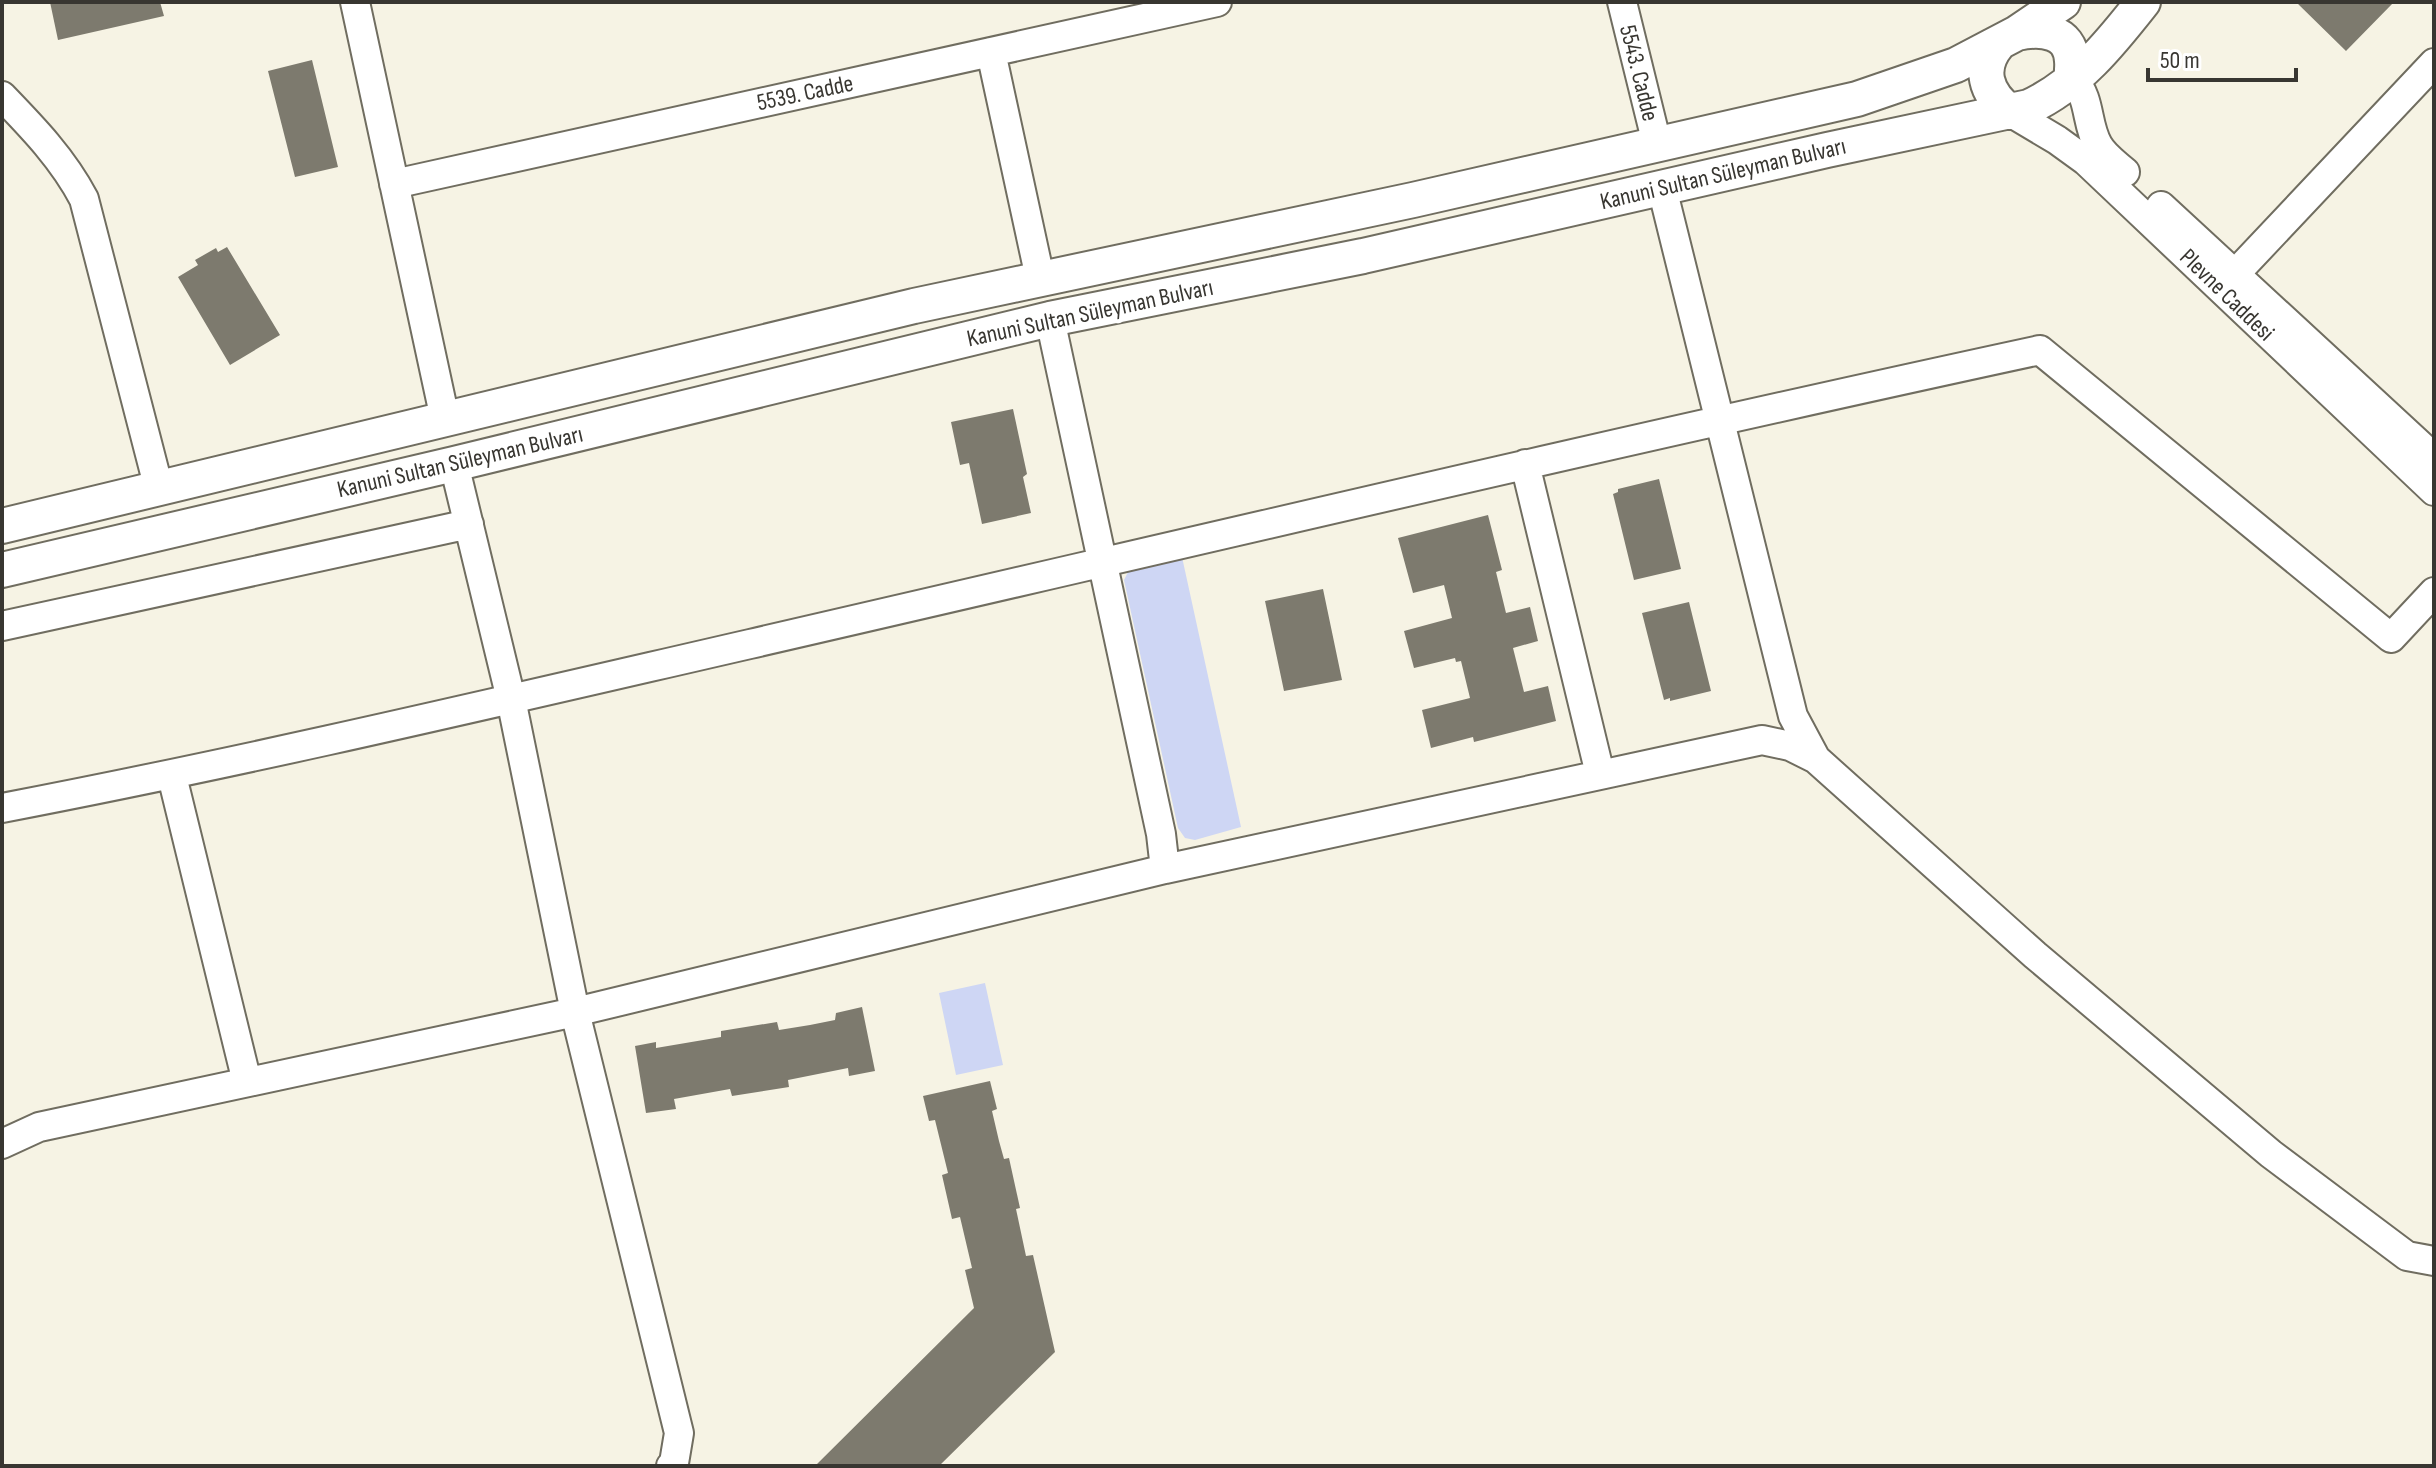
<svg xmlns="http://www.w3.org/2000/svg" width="2436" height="1468" viewBox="0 0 2436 1468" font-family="'Sofia Sans Condensed',sans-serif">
  <rect width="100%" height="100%" fill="#f6f3e4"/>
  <path fill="#ced6f4" d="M1182,557l59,270 -46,13 -10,-2 -7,-10 -54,-248 6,-12z
    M985,983l18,82 -47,10 -17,-82z"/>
  <path fill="#7d7a6e" d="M50,2h110l4,14 -106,24z
    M2296,2h98l-48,49z
    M312,60l26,107 -43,10 -27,-106z
    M227,247l53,88 -50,30 -52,-88 20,-12 -3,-5 21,-12 2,4z
    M1013,409l14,65 -4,3 8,36 -49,11 -13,-61 -9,2 -9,-43z
    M1659,479l22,90 -47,11 -21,-86 5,-2v-3z
    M1488,515l14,55 -6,2 10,41 24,-6 8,34 -25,7 11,44 24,-6 8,35 -82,21 -1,-5 -42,11 -9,-38 48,-12 -9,-37 -5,1 -1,-4 -41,10 -10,-37 48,-13 -8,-33 -31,8 -15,-55z
    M1323,589l19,91 -58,11 -19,-90z
    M1689,602l22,89 -41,10v-3l-6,2 -22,-87z
    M862,1007l13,64 -26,5 -1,-8 -60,12 1,7 -57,9 -2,-7 -56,10 2,10 -30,4 -11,-67 21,-4v6l65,-11v-6l56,-9 2,8 31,-5 25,-5 1,-7z
    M990,1081l7,28 -5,2 7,30 5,18 5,-1 11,50 -4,1 10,47 7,-1 22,97 -116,114h-124l159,-158 -9,-38 7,-2 -12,-51 -8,2 -10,-44 6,-2 -13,-53 -6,1 -6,-25z"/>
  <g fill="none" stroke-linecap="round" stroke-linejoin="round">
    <g stroke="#706d60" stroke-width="32">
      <path id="minor" d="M355,2l90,417
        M1622,2l35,142
        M991,52l49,226
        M2074,80c17,20 12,44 24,65 6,11 18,19 27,27
        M2,96c31,32 61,63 82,103l75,290
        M2010,112l47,28 29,21 348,330
        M394,184l823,-182
        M1662,188l131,528 23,43 219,196 236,199 136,102 27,5
        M2161,206l273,252
        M2235,274l199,-211
        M1050,319l111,515 4,35
        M454,464l57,235 64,313 104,421 -5,30 -3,3
        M1525,464l75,310
        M2,626l467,-102
        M172,776l75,306
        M2,808c251,-48 500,-107 748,-164 430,-99 859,-201 1290,-294l351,288 43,-46
        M2,1144l37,-17 536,-115 590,-143 597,-129 28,6 26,13"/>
    </g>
    <g stroke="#706d60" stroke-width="38">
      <path id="major" d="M2017,33c24,-5 53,-3 55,28 1,9 -2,12 2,19
        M1998,44c-20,24 -13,49 12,68
        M2,526l912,-220 499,-106 444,-101 99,-34 61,-32 46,-31
        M2,570l452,-106 596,-145 313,-63 464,-106 202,-43c49,-23 81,-63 114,-105"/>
    </g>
    <use href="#minor" stroke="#fff" stroke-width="28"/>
    <use href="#major" stroke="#fff" stroke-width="34"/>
  </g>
  <g text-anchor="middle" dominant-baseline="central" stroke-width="8" stroke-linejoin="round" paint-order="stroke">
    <g font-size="24" fill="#383631" stroke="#fff">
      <text transform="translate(1639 73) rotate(76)">5543. Cadde</text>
      <text transform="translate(805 93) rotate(-12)">5539. Cadde</text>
      <text transform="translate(1723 174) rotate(-13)">Kanuni Sultan Süleyman Bulvarı</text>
      <text transform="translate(2227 295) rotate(44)">Plevne Caddesi</text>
      <text transform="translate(1090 313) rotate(-12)">Kanuni Sultan Süleyman Bulvarı</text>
      <text transform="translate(460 462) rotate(-13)">Kanuni Sultan Süleyman Bulvarı</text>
    </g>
  </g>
  <rect width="2436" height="1468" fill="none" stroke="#383631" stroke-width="8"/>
  <path d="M2148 68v12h148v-12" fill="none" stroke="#383631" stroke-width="4"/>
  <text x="2160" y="68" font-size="24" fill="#383631" stroke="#ffffff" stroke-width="6" paint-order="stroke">50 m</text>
</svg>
